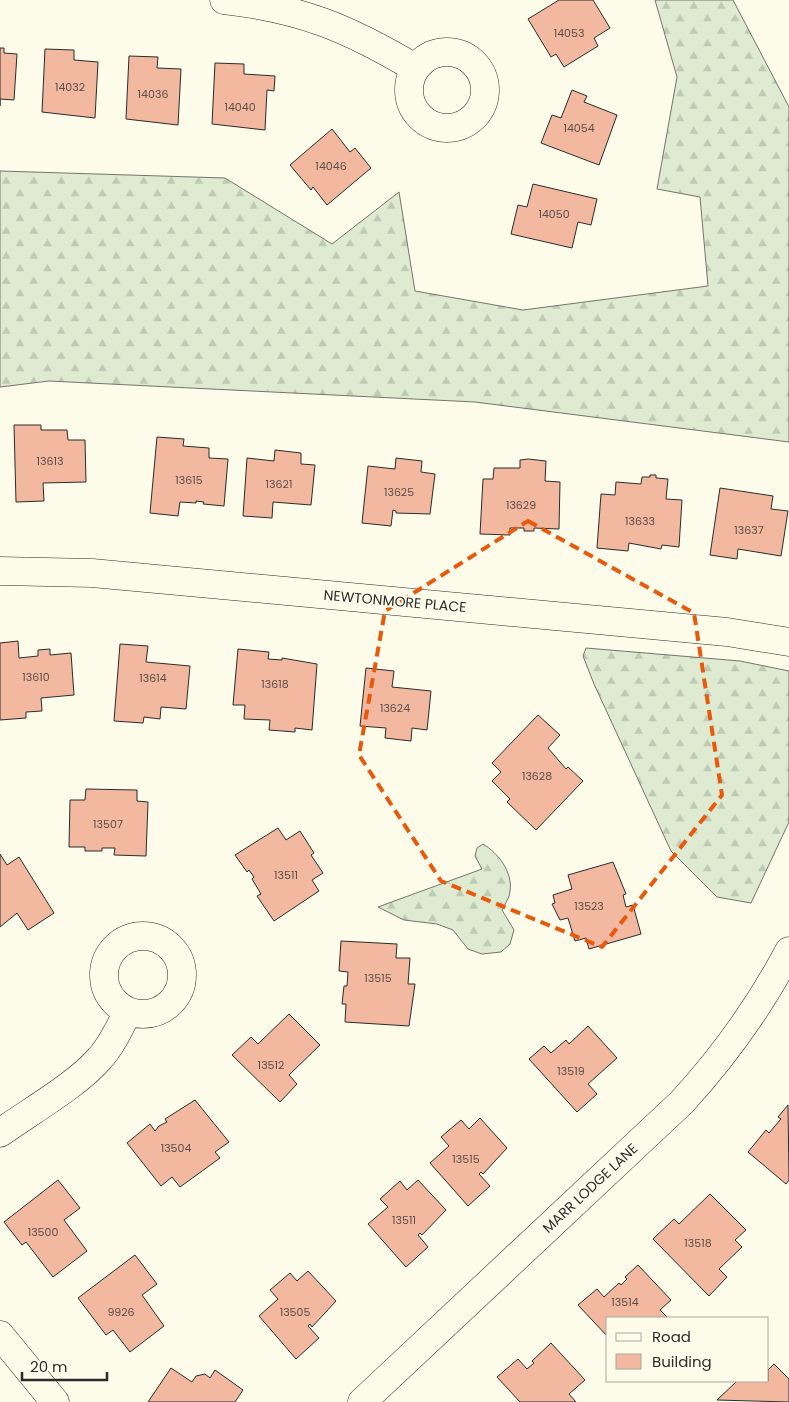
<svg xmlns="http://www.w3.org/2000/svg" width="789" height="1402" viewBox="0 0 789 1402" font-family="Poppins,sans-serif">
  <defs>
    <pattern id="forest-firs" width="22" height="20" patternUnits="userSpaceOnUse" patternTransform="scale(1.25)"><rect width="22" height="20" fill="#deebd1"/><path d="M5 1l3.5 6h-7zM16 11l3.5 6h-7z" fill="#bfcab4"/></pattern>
  </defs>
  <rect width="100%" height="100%" fill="#fdfbea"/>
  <path fill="url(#forest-firs)" stroke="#74746e" d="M655,0h78l56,107v335l-314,-40 -426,-21 -49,6v-216l225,7 107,66 67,-52 16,99 108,19 185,-24 -8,-89 -43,-8 20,-112z
    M586,648l154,13 49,10v151l-38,81 -34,-6 -46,-46 -77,-167 -11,-28z
    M483,844c15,9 30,28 27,47 0,6 -5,13 -8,19l12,20 -4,14 -9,8 -19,2 -14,-5 -15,-19 -16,-6 -33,-4 -26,-13 104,-38 -7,-13 2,-8z"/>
  <path fill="#f2b8a0" stroke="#2b2b2b" d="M559,0h34l17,28 -16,10 4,8 -34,21 -8,-13 -5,3 -23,-38z
    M0,48h4v5l13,1 -3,46 -14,-1v7z
    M45,49l29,1v10l24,2 -3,56 -53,-6z
    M129,56l29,1 -1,11 24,1 -3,56 -52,-6z
    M215,63l29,1v10l31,2 -1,15 -7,-1 -2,40 -53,-6z
    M572,90l15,6 -3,6 33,13 -18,50 -58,-22 11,-28 9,3z
    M332,129l18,23 5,-4 16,20 -44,37 -14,-18 -2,3 -21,-25z
    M533,184l64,15 -6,26 -13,-3 -6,26 -61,-14 7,-29 9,2z
    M14,425h27v5h26l1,10h17l1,42 -43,1 1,18 -28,1z
    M157,437l27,2 -1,7 26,2v10l19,1 -4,47 -21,-2 1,-2 -8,-1v2l-16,-1 -2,14 -28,-3z
    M275,450l26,3v11l14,1 -4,40 -38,-3 -1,16 -29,-2 4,-58 27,3z
    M396,458l26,3 -1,11 14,2 -5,40 -34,-1v-2l-3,-1 -2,16 -29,-3 6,-57 27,3z
    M528,459l18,2 -1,20 15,1 -1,47 -25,-1v3h-10v-3h-14v7l-30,-1 3,-55h10l1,-11h26v-8z
    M650,475h6v3l12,1 -2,20 16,1 -3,47 -17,-2 -1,4 -32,-6 -1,8 -31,-3 4,-54 14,1 1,-13 25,2 1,-7h8z
    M720,488l53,8 -2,13 17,2 -7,45 -43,-7 -1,10 -27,-4z
    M18,641l1,17 19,-2v-6l12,-1v6l21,-2 3,42 -33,3 1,13 -16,1v6l-26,2v-77z
    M120,644l28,2 -2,16 44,4 -4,43 -25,-2 -1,12 -16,-2 -1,6 -29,-2z
    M238,649l31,3 -1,7 14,1v-2l35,6 -5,66 -17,-2v4l-26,-2 1,-10 -26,-1 1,-14h-12z
    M366,668l28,3 -2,16 39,4 -4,39 -15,-2 -1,13 -26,-3 1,-10 -26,-2z
    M538,715l22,20 -12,13 18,21 2,-2 15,14 -47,49 -29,-28 3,-3 -18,-18 9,-9 -9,-9z
    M86,789l51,1v11l11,1 -2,54 -32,-1 1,-7h-13v3h-17v-4h-16l1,-47h15z
    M278,828l8,12 14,-9 14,22 -3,2 12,18 -11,7 7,11 -45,30 -17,-25 4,-2 -9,-15 2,-2 -5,-7 -2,2 -12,-17z
    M0,854l7,11 12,-8 35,56 -26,17 -11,-17 -17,14z
    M613,862l13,32 -3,1 3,12 7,-2 8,29 -52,15 -3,-11 -11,3 -7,-23 -8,2 -8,-16 3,-1 -2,-8 19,-6 -4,-14z
    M341,941l56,3 -1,14h14l-2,26h7l-6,42 -64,-4 1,-18h-4l2,-18h3l1,-14 -9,-1z
    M289,1014l31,31 -31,30 8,9 -17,18 -48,-47 19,-18 7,7z
    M588,1026l29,32 -29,26 9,10 -20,18 -48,-53 15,-13 7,7 15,-13 3,4z
    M195,1100l34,42 -14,10 5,6 -40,29 -8,-10 -11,9 -34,-43 23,-19 5,7 4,-5 8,-4 -2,-3z
    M788,1105l1,75 -3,4 -38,-32 18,-22 3,3 12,-14 -3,-2z
    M480,1118l27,30 -24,26 -2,-2 -2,2 11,12 -22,20 -38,-43 19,-17 -8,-9 20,-17 8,9z
    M58,1180l22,28 -16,12 23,31 -34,26 -27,-35 -4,3 -18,-23z
    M418,1180l28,30 -24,25 -2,-2 -2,2 10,12 -22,20 -38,-43 20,-17 -8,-8 20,-18 7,9z
    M710,1194l36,36 -11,10 7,7 -23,22 8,8 -18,19 -56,-57 21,-20 5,5z
    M135,1255l22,29 -15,11 22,31 -34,26 -17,-22 -7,5 -28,-37z
    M638,1265l33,35 -11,10 8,8h-60v19l-30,-32 19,-16 7,8 15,-14 2,2 6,-6 -2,-2z
    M308,1271l28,30 -24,26 -2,-3 -2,2 11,12 -23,21 -37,-43 19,-17 -8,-9 20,-17 7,8z
    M551,1343l34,37 -16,14 7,8h-56l-23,-25 21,-18 9,10 7,-6 -2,-2z
    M774,1364l15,15v23l-72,-2 20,-19h31v-11z
    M171,1368l21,14 4,-6 9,-2 5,4 5,-8 28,20 -8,12h-87z"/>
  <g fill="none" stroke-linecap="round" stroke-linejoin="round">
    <g stroke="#2b2b2b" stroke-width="29">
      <path id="minor" d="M224,0c78,9 124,28 191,68
        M409 90a38 38 0 1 1 76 0a38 38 0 1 1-76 0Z
        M0,571l92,2 635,59 62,10
        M104 975a39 39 0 1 1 78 0a39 39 0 1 1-78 0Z
        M0,1133c29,-21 77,-48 100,-75 12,-13 20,-31 28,-47
        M0,1335l55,67
        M362,1402l320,-300c42,-46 78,-96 107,-151"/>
    </g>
    <use href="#minor" stroke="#fdfbea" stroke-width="28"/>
  </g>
  <path fill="none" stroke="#e8590c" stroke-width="4" stroke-dasharray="10 6" stroke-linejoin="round" d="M528,521l166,92 28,182 -120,152 -161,-66 -82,-126 26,-144z"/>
  <g text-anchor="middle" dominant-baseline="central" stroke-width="4" stroke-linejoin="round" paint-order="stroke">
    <g font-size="11" fill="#5d4e48">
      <text x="569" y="33">14053</text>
      <text x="70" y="87">14032</text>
      <text x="153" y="94">14036</text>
      <text x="240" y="107">14040</text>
      <text x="579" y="128">14054</text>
      <text x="331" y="166">14046</text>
      <text x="554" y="214">14050</text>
      <text x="50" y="461">13613</text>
      <text x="189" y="480">13615</text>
      <text x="279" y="484">13621</text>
      <text x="399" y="492">13625</text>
      <text x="521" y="505">13629</text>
      <text x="640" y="521">13633</text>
      <text x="749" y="530">13637</text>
      <text x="36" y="677">13610</text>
      <text x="153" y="678">13614</text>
      <text x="275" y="684">13618</text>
      <text x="395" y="708">13624</text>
      <text x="537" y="776">13628</text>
      <text x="108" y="824">13507</text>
      <text x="286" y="875">13511</text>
      <text x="589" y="906">13523</text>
      <text x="378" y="978">13515</text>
      <text x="271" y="1065">13512</text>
      <text x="571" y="1071">13519</text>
      <text x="176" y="1148">13504</text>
      <text x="466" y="1159">13515</text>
      <text x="404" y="1220">13511</text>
      <text x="43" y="1232">13500</text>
      <text x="698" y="1243">13518</text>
      <text x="625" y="1302">13514</text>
      <text x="121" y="1312">9926</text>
      <text x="295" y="1312">13505</text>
    </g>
    <g font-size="14" fill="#2b2b2b" stroke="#fdfbea">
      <text transform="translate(395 601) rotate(5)">NEWTONMORE PLACE</text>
      <text transform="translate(590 1188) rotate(-43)">MARR LODGE LANE</text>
    </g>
  </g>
  <rect x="606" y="1317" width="162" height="65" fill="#fdfbea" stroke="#a9a89e"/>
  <rect x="616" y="1333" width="25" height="8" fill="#fdfbea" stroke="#a9a89e"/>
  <text x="652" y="1342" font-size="15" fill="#2b2b2b">Road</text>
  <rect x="616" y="1354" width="25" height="15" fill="#f2b8a0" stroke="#a9a89e"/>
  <text x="652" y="1367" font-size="15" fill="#2b2b2b">Building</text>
  <path d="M22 1372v8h85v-8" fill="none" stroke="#2b2b2b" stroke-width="2.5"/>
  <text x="30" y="1372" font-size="15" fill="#2b2b2b" stroke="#fdfbea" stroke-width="4" paint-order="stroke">20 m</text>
</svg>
